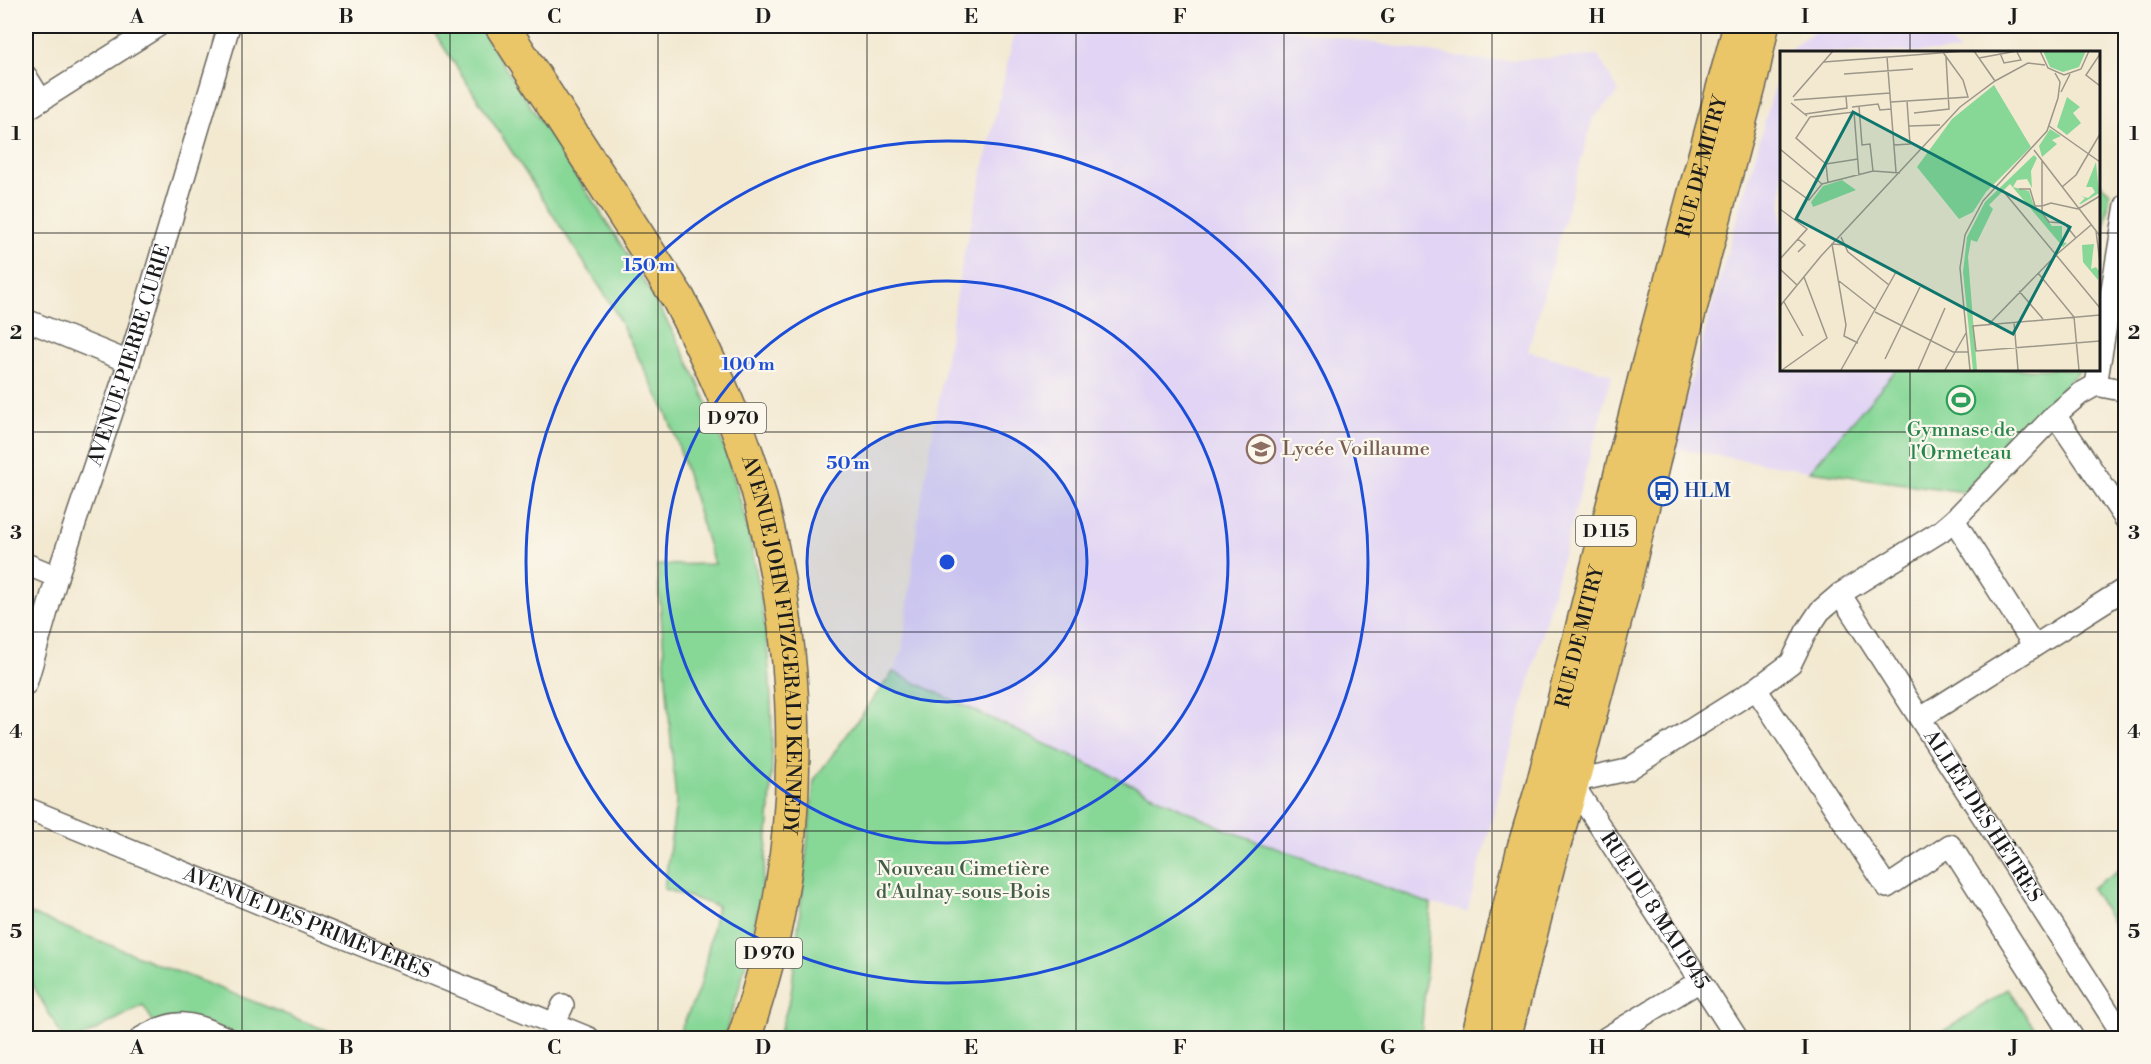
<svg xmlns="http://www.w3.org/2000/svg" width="2151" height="1064" viewBox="0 0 2151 1064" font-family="'Libre Bodoni',serif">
  <rect width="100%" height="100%" fill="#fbf7ec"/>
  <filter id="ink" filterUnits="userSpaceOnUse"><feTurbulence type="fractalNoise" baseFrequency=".0167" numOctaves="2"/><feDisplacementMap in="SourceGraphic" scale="12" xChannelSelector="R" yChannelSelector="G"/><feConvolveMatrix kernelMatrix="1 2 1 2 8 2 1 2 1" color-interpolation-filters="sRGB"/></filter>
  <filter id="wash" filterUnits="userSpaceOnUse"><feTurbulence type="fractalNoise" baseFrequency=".008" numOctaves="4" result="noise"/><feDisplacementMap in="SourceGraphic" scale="24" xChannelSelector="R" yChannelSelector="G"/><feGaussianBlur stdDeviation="1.35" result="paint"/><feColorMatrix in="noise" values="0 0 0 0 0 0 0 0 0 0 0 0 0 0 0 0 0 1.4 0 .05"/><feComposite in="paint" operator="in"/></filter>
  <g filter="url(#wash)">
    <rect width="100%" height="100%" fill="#f3e9d1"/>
    <path fill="#e1d4f4" d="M1016,26h254l215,35 113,-5 21,36 -26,26 -65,233 84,23 -145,538 -36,-8 -204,-74 -334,-158 9,-20 16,-132 45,-262z
      M1823,26h99l11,1 27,25h-174z
      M1782,61v308h115l-87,102 -138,-23z"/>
    <path fill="#87d797" stroke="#527a5a" stroke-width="1.5" d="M430,26h48c37,56 74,113 111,169 39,60 78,120 108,185 68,150 87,320 68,483 -7,59 -23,119 -41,175h-47l24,-54 16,-78 -53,-17 12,-86 -19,-238 57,-1 -37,-123 -11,-29 -55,-108z
      M2099,182l11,10 -11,72z
      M1897,369h184l-117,123 -154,-21z
      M893,672l334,158 204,74 -10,134h-643l13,-43 23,-215z
      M2125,866l1,74 -2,1 -33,-53z
      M26,912l320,126h-102l-47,-19 -43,4 -11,-18 -62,33h-18l-37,-65z
      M2008,989l33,49h-108z"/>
  </g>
  <g filter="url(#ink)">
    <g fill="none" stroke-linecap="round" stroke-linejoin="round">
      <g stroke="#67645b" stroke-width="24">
        <g id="minor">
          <path d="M26,76l15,24"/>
          <path d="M26,110l132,-84"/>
          <path d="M26,320l103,42"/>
          <path d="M2096,385l30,-180"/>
          <path d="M2096,385l30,6"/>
          <path d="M2055,415l71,105"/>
          <path d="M1954,520l80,126"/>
          <path d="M26,564l31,13"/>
          <path id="s1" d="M1840,594l285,444"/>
          <path id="s2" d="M26,684l31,-107 72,-215 100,-336"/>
          <path d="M1756,689l131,198 63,-42 123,193"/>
          <path d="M1921,718l205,-130"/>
          <path id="s3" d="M1572,783l165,255"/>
          <path d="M1563,784l64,-14 129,-81 35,-26 15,-31 14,-21 20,-17 101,-63 13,-11 101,-105 25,-21 16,-9"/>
          <path id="s4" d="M26,808l563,230"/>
          <path d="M554,1024l9,-19"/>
          <path d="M141,1038c37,-22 48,-16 86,0"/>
          <path d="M1606,1038l94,-57"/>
        </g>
      </g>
      <g stroke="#67645b" stroke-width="36">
        <g id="primary">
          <path id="s5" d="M502,26l176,272c31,61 61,125 80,192 37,137 46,282 20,422 -8,43 -20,85 -34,126"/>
          <path id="s6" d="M1478,1038l46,-190 19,-63 104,-415 93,-344"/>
          <path d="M1504,1038l44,-173 24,-82 51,-194 60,-254 69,-260 10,-49"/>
        </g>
      </g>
      <use href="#minor" stroke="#fff" stroke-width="21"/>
      <use href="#primary" stroke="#ebc669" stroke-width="33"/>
    </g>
  </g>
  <path fill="none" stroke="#1c1c1c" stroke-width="1.5" stroke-opacity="0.55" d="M242,26v1012M450,26v1012M658,26v1012M867,26v1012M1076,26v1012M1284,26v1012M1492,26v1012M1701,26v1012M1910,26v26M26,233h1756M2098,233h28M1910,369v669M26,432h2100M26,632h2100M26,831h2100"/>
  <circle cx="947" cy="562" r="140" fill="#1d4ed8" fill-opacity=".12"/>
  <g fill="none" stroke="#1d4ed8" stroke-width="3">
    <circle cx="947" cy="562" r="140"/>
    <circle cx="947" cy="562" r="281"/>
    <circle cx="947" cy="562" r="421"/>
  </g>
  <defs>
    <g id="stadium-ring" transform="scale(1.5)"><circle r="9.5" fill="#fbf7ec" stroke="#2e9e5b" stroke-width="1.5"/><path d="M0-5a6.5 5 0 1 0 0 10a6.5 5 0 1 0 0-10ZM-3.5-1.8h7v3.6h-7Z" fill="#2e9e5b"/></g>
    <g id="school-ring" transform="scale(1.5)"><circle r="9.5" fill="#fbf7ec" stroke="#8d6e63" stroke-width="1.5"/><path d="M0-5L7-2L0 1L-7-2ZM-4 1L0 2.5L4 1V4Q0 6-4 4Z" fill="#8d6e63"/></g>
    <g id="bus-ring" transform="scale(1.5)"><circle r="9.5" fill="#fbf7ec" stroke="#1a4fb4" stroke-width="1.5"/><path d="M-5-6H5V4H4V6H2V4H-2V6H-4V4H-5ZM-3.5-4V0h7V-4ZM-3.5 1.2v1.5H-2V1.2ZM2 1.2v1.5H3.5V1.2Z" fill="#1a4fb4"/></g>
  </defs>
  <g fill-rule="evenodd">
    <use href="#stadium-ring" x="1961" y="400"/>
    <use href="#school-ring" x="1261" y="449"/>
    <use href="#bus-ring" x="1663" y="491"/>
  </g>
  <g text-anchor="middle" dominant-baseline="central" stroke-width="4.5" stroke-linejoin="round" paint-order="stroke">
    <g fill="#fbf7ec" stroke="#5f5e5a" stroke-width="1.5">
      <rect x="700" y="403" width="66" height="30" rx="4.5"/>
      <rect x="1576" y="516" width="60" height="30" rx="4.5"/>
      <rect x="736" y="938" width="66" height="30" rx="4.5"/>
    </g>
    <g font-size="18" font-weight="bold" fill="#1c1c1c">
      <text x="733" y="418">D 970</text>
      <text x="1606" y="531">D 115</text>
      <text x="769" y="953">D 970</text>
    </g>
    <g font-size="20" fill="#1c1c1c" stroke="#fbf7ec">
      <text stroke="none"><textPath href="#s6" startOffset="900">RUE DE MITRY</textPath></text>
      <text stroke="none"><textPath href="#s2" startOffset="345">AVENUE PIERRE CURIE</textPath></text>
      <text stroke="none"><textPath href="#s6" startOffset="414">RUE DE MITRY</textPath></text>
      <text stroke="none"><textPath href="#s5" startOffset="688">AVENUE JOHN FITZGERALD KENNEDY</textPath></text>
      <text stroke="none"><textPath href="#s1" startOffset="264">ALLÉE DES HÊTRES</textPath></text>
      <text stroke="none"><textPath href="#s3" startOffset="152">RUE DU 8 MAI 1945</textPath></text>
      <text stroke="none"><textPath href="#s4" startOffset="304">AVENUE DES PRIMEVÈRES</textPath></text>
    </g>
    <g font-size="20" fill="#27864d" stroke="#fbf7ec">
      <text x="1961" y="430">Gymnase de<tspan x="1961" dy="23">l'Ormeteau</tspan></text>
    </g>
    <g font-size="20" fill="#785e54" stroke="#fbf7ec" text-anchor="start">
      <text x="1282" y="449">Lycée Voillaume</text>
    </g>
    <g font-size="20" fill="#164399" stroke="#fbf7ec" text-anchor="start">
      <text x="1684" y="491">HLM</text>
    </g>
    <g font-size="20" fill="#415d47" stroke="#fbf7ec">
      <text x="963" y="869">Nouveau Cimetière<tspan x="963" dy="23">d'Aulnay-sous-Bois</tspan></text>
    </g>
  </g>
  <g transform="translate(1780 51)">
    <rect width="320" height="320" fill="#f3e9d1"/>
    <path d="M263,0h43l-7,16 -16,5 -13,-5zM214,34l37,62 -45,45 -13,20 -14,7 -42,-52 35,-48zM287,46l13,10 -7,6 8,10 -14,12 -10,-8zM270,78l11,7 -9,4 5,4 -15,13 -3,-11zM254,104l3,3 -6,13 1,17 -5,-9 -10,1 -4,7 16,4 4,12 19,23h10v16l5,1 -4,4 -53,-63 -21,21 4,4 -16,33 -6,-2 -3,17 9,113h-4l-10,-98 4,-35 18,-35zM316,111l3,31 -18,11h-2l6,-6 -5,-2 8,2 7,-6 -3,-5h-6zM62,129l14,10 -43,17 -2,-5 12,-16zM314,193l-3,25 5,-2 3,4 -1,9 -15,-18 -1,-17z" fill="#87d797"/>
    <path fill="none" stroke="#9d9789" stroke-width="1.5" d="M194,0l21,30M260,0l8,17 16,7 17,-6 8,-18M220,2l4,10 17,-3 -4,-8M320,3l-14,21 14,11M107,6l9,115M199,7l38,-7M44,11l141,-11M64,23l69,-5M281,41l9,-18M13,46l40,-46M14,49l96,-7M111,51l77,-5 -5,-17 -21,-29M11,52l16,13M79,55l3,39 8,-1 3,27M72,56l26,-3 2,6 11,-1M134,62l35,-4 -3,-52M25,63l42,-6 -1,-12M30,66l44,-5 5,64M30,66l-14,21 30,26M129,75l31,-1M269,75l51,36M114,94l16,-1 -3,-43M0,98l42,35M254,99l66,86M262,110v52l7,9 15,1 12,15M46,113l32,-5M46,113l2,19M0,128l29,21 13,-16 51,-13 27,2M282,136l14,-12 24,-41M239,138h11l5,17h7M224,141l96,116M262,155l9,-3 27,6M0,158l27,20 -27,30M298,158l22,-13M316,180l4,32M61,186l7,15 41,33M18,188l7,6 -7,7M66,194l-14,-1 14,81 -2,11 14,7M0,218l17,16M258,222l36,44 5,53M59,230l37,29M239,240l24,28M4,251l19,34M0,255l41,-50 139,-149 35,-26 33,-18 17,2M95,261l78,40h15M320,264l-127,11 3,25 124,-10M234,271l4,48M209,273l67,-69 35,-30M105,308l35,-72M2,319l45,-32 -23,-61M61,319l55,-98M138,319l27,-62M165,319l21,-37M190,319l-10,-102 5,-33 18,-34 64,-70 11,-33 2,-16 -5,-9"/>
    <path fill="#0f766e" fill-opacity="0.15" stroke="#0f766e" stroke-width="3" d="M73,61l217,115 -57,107 -217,-115z"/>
    <rect width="320" height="320" fill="none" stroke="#1c1c1c" stroke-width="3"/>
  </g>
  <circle cx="947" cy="562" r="9" fill="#1d4ed8" stroke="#fbf7ec" stroke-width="3"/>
  <g font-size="18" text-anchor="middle" font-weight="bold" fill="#1d4ed8" stroke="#fbf7ec" stroke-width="4.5" stroke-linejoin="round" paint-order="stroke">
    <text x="649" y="271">150 m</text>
    <text x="748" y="370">100 m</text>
    <text x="848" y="469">50 m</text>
  </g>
  <rect width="2151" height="1064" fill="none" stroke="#fbf7ec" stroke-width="66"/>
  <rect x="33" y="33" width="2085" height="998" fill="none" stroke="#1c1c1c" stroke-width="2"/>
  <g font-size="20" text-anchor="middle" font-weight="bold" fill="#1c1c1c">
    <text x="137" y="23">A</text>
    <text x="346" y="23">B</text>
    <text x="554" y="23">C</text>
    <text x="763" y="23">D</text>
    <text x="971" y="23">E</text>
    <text x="1180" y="23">F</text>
    <text x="1388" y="23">G</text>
    <text x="1597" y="23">H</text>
    <text x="1805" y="23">I</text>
    <text x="2014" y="23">J</text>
    <text x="16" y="140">1</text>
    <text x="2134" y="140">1</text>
    <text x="16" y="339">2</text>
    <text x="2134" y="339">2</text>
    <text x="16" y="539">3</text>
    <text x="2134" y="539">3</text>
    <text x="16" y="738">4</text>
    <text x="2134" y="738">4</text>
    <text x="16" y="938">5</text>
    <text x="2134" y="938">5</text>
    <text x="137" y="1054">A</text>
    <text x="346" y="1054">B</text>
    <text x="554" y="1054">C</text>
    <text x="763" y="1054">D</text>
    <text x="971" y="1054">E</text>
    <text x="1180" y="1054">F</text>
    <text x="1388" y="1054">G</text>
    <text x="1597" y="1054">H</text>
    <text x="1805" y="1054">I</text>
    <text x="2014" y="1054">J</text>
  </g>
</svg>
